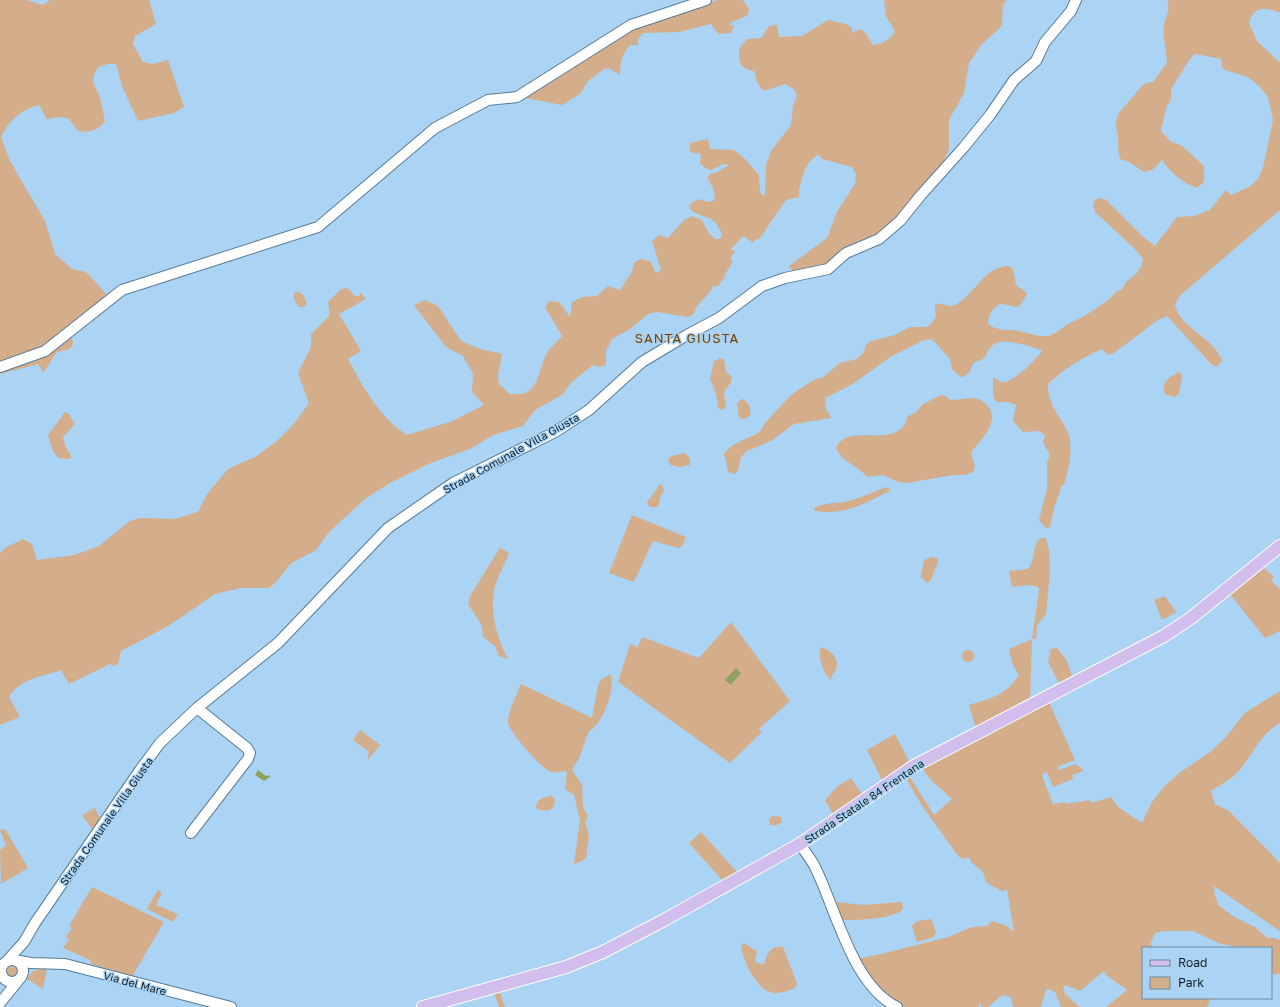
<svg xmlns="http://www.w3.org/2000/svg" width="1280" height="1007" viewBox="0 0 1280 1007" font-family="'Golos Text',sans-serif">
  <rect width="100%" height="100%" fill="#abd3f3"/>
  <path fill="#d4ad8a" d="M0,0h27l16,5 7,-5h99l7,24 -21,12 -2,8 10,18 10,2 15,-4 16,47 -10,6 -36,8 -16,-35 -6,-22h-8l-10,3 -4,8 -1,7 7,15 5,24c-8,10 -15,12 -27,10l-9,-12 -9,-2 -13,2 -8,-14c-17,4 -31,16 -38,32l9,24 35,60 10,33 17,15 14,3 3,3 20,22 -64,52 -45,15z
    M718,0h25l6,9 -1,6 -20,9 6,2 -3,7 -13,1 -7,-10 -32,8 -36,1 -5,6v6h-8c-8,9 -10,17 -10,30l-12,-7 -4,1 -16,12 -8,13 -18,11 -42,-8 119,-71z
    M884,0h123l-4,4 -1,21 -2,3 -18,16 -13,19 -5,30 -15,27v29l-9,21 -45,52 -15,10 -25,12c-8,15 -41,27 -56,35l-10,-13 38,-28 10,-26 18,-28 1,-10 -4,-7 -30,-8 -3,-4c-12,2 -21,30 -20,42l-13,3 -24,35 -4,5 -3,-1 -1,4 -11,-7 -12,13 4,3 -5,6 3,3 -9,15 1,1 -8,10 -4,-1c-4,11 -16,15 -19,28l-6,3 -31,-5 -9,2 -18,15 -18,10 -6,12v14l-7,2 -6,-2 -21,17 -10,13 -27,15 -12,16 -30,9 -23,14 -37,13 -41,20 -26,16 -37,34 -13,18 -26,14 -13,17 -8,7h-28l-26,6 -45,31 -49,26 -3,13 -4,2 -4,-2 -41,20 -8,-14c-19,7 -41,8 -52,27l11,20 -20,8v-172l5,-5 18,-9 9,5 5,16 37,-5 25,-9 31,-25 10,-3 35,1 23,-7 10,-19 20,-24 27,-12 21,-15 17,-17 16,-22 -11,-30 13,-26v-13l19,-19 -2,-13 13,-13 6,-1 8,8h4l2,-3 5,6 -27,15 22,37 -13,8c15,28 31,58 59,76l46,-14 31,-16 -12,-13 1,-18 -10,-18 -17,-9 -32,-42 11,-5 13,6 23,35 19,8 22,5 -4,22 1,8 11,10c32,4 26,-25 39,-44 4,-5 9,-9 13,-14l-17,-29 4,-6 10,1 11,15 2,-15 10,-5 15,-1 11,-10 12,4 12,-18 2,-9 6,-4 10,2 6,12 5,-3 -9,-29 7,-6 9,3 16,-18 8,-4 10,4 6,12 7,7h5l2,-4c-8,-24 -19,-14 -32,-26v-5l8,-5 10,3 5,-1c5,-8 -2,-16 -6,-23l3,-4 8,-2 11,-7 -6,-1 -12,6 -6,-2 -5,-5 1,-9 -11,-2v-9l18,-4 2,10 24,1 10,8 15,17 1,16 2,4h3l1,-30 5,-14 20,-26 2,-19 4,-10 -3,-7 -9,-5 -18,6h-5l-5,-8 -3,-11c-14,-3 -15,-7 -15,-22l8,-10 14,-1 8,-12 8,-1 2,12 23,-1 26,-16 18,4 6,4v5l8,-4 5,3 8,13c9,-1 18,-5 22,-14l-9,-15z
    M1167,0h113v13c-14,-7 -27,-6 -31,10l8,18 23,22v147l-97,83 -4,4 -4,9c7,24 39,31 47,55l-6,6 -4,-2 -45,-49 -9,4 -44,33 -6,2 -6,-6c-19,8 -38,20 -54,35 -1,27 20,37 22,57 2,15 -2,30 -6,44h-2l-8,23 -4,19 -4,1 -7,-8 8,-31v-26l3,-8 -7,-13 2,-6 -5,-5 -17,1 -10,-11 3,-16 -8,-3h-12l-3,-7v-18c2,1 6,4 8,5 12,2 34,-22 41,-31 -10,-5 -35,-12 -46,-8 -7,3 -8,10 -12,15 -3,3 -8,2 -11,6 -3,6 -4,12 -12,13l-9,-8 -2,-10 -18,-20 -8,1 -32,16 -41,29 -26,13 1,11 5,9 -37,6 -23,17 -24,10 -6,6 -3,13 -3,4 -7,-2 -2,-12 -2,-5 1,-3 8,-7 27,-13 6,-10 25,-27 24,-16 7,-1 18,-15 17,-4 6,-6 3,-8 5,-4 24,-6 15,-8h16l4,-2 6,-8 -1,-11 1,-2c6,-1 13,4 19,1 21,-11 29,-39 54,-39l4,3 3,16 11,8c-10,21 -9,12 -27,11 -8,5 -11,9 -12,19l4,4 11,3h11l26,6h9l8,-4 11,-8 15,-7 24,-16 9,-9 6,-3 5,-8 10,-8 4,-7 2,-7 -9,-11 -39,-36 -2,-7 2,-5 5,-2 6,2 37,37 12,9 22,-29 17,-1 16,-6 16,-20 5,5 18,-8 9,-8 5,-11 10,-48 -5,-23 -9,-11 -11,-9 -23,-7 -3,-3 -1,-8 -25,-5 -4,2 -21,33v10l-5,9 -5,23 10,11 11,4 22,20v16l-8,6c-13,-5 -26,-16 -34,-28l-10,10 -8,2 -17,-11 -7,-2c-2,-8 -2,-14 -2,-22 0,-4 -2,-8 -2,-12 0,-12 9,-19 16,-27 7,-8 9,-15 21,-16l14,-19c0,-12 -5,-25 -3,-38 2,-9 7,-16 3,-25z
    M296,292c6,-1 10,7 11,12l-3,3h-5l-5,-8v-6z
    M70,336l3,5c0,10 -8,9 -16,11l-14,21 -5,-9 -38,10v-5z
    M720,358l4,1 2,13 6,5 -1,5 -7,10 2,16 -5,2 -3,-2 -2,-15 -6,-14 4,-17z
    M1180,372l2,4 -3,18 -4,3 -9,-2c-7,-11 4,-20 14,-23z
    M941,395l5,1 4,4c7,0 15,-2 22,-2 5,0 10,2 14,6 17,16 -6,36 -15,49l4,14 -2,5 -8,3h-11l-48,8 -8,-1 -15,-7 -16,2c-9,-12 -25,-14 -31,-29 11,-24 48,-3 66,-20 3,-2 4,-8 6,-12l7,-3 8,-9z
    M741,399c7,1 11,10 9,17l-6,3 -5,-1 -2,-14z
    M65,412l4,2 6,10 -12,13 2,8 6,11v3l-13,-1 -5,-7 -5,-16z
    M685,453l5,5v7l-10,2 -10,-2 -2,-5 3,-4z
    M662,484l2,7 -4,7 -2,9h-8l-3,-4c3,-7 9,-10 11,-17z
    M886,487l5,3c-25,13 -47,26 -76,21l-1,-3c13,-6 17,-4 30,-6 15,-3 29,-10 42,-15z
    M632,515l54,22 -3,8 -4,3 -26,-7 -19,41 -25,-9z
    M1041,538h5l3,13 1,20 -4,43 -9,11 -1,14h-4l-2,62 -54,27 -7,-23c22,-7 36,-9 50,-30l-7,-12 -3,-14 23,-10 7,-49 -1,-3 -9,-2 -17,2 -3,-16 19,-2c8,-9 4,-26 13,-31z
    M500,548l9,5c-4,12 -13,25 -15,38 -4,23 3,47 14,68l-9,-3 -4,-10 -12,-9 -1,-11 -14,-22 2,-8z
    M932,557l6,1v4l-8,20 -3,1 -6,-6 3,-17z
    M1262,566l12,11 -3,3 9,9v42l-15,7 -36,-45z
    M1165,596l11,16 -14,8 -8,-20z
    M731,622l59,79 -31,28 3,3 -32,31 -112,-81 12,-38 8,3 4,-10 57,21z
    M821,647c9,3 19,11 15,22 -2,5 -5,6 -5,12 -7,-10 -14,-21 -10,-34z
    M1057,648l9,11 7,19 -13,7 -12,-23 3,-13z
    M962 656a6 6 0 1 1 12 0a6 6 0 1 1-12 0Z
    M610,674c7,14 -8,51 -21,57l-10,27 -7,12 10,15 1,22 5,9 -3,5 4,16 -3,21 -6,4 -6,2 6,-44 -6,-25 -9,-6 2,-18c-5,0 -13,3 -18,0 -8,-4 -41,-40 -41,-49 0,-12 9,-27 13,-38l71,34 6,-33 3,-5z
    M1280,691v32c-18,10 -25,27 -37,43 -8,11 -21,18 -32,25l4,13 14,7 51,52v68l-66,-45 1,9 3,10 18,13 19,9 12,11h8l5,2v33l-5,2 -3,-3 -1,-24h-26l-24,-4 -28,-13h-30l-8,2 -5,11 4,4h-11v50h68l-4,9h-101l21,-17 -21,-15 -2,-4 -24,20 -12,-5h-5l2,8 15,13h-19l-6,-15 -6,-3 -3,1 -5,17h-28l-2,-10 -9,-2 -14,12h-7v-4l-3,4h-77l-20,-14 -27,-38 8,3 19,-4 67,-17 24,-10 15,-1 5,-5 15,5 7,6 -7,-43 -4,3 -17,-10 -3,-10 -12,-10 -2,-5 -7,2 -4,-3 -37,-52 -16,-27 3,-3 26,41 18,-16 -21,-19 -10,-13 127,-67 27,60 -18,7 2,3 17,-6 8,7 -12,4 1,4 -20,8 -6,-15 -3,1 -2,3 11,28 13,-2v2l24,-4 1,3 20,-6 7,10 24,16 10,-21 11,-14 16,-15 30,-20 16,-15 20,-25z
    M360,730l20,15 -13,16 2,-9 -16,-12z
    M895,734l14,27 -27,19 -15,-30z
    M851,778l11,16 -29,20 -8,-14 13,-14z
    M552,796l3,4c0,11 -10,13 -19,8 0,-9 8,-11 16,-12z
    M95,808l5,11 -7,11 -11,-15z
    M773,816l8,1 1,5 -5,3h-7l-1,-6z
    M5,829l23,39 -27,16 -1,-34 6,-5 -6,-15z
    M701,832l36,40 -15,8 -33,-37z
    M92,887l72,35 -32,55 -41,-13 -1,-4 -27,-12 6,-9 -3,-2 6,-9 -3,-2z
    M158,890l4,3 -6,12 22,9 -5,8 -26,-13z
    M836,902l28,3 38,-3 1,6 -3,4c-18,8 -41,8 -61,8l-7,-17z
    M931,919l5,13 -2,5 -17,5 -5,-16 5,-5z
    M744,943l14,9 -3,5 1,6 8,1c3,-10 6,-19 19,-17l14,37 -2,4c-8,3 -17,7 -25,4 -14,-4 -28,-33 -29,-47z
    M6 972a6 6 0 1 1 12 0a6 6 0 1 1-12 0Z
    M47,968l-4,21 -16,-10 6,-8z
    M499,991l6,16h-6l-5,-15z"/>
  <path fill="#8ea25f" d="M736,668l5,5 -10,12 -6,-5z
    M258,770l8,6 3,-1 1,2 -6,4 -9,-6z"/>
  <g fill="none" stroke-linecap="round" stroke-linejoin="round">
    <g stroke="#567c99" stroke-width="12">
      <path id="minor" d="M0,367l45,-16 77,-61 196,-63 117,-99 53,-28 29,-3 114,-72 75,-25
        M191,833l57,-74 2,-6 -3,-5 -50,-40
        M800,844c5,8 11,15 15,23 21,42 37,118 82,140
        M14,960l17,3 34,1 166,43
        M1 971a11 11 0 1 1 22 0a11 11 0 1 1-22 0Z
        M6,962l18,-20 11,-19 105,-153 20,-27 37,-35 81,-65 110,-115 65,-45 102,-51 34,-22 53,-48 45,-27 32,-17 43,-32 23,-8 43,-9 18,-16 33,-14 21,-18 21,-26 43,-48 26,-32 24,-35 22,-19 9,-19 26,-31 5,-11
        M0,1003l18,-22"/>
    </g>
    <g stroke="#fff" stroke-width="14">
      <path id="major" d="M423,1007l143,-40 37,-15 63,-33 134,-75 114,-78 250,-130 27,-18 89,-72"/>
    </g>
    <use href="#minor" stroke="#fff" stroke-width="10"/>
    <use href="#major" stroke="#d1beec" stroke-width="12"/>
  </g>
  <g text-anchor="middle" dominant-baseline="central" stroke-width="3" stroke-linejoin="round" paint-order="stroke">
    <g font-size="11" fill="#101f2b" stroke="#abd3f3">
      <text transform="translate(511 453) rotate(-29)">Strada Comunale Villa Giusta</text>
      <text transform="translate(864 801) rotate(-34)">Strada Statale 84 Frentana</text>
      <text transform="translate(106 821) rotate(-55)">Strada Comunale Villa Giusta</text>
      <text transform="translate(135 983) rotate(15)">Via del Mare</text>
    </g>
    <g font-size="13" letter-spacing="1" fill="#794402" stroke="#abd3f3">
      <text x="687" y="338">SANTA GIUSTA</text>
    </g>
  </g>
  <rect x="1142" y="947" width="130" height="52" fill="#abd3f3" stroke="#6d8ba3"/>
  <rect x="1150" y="960" width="20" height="6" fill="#d1beec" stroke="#6d8ba3"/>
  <text x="1178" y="967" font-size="12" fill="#101f2b">Road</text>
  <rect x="1150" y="977" width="20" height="12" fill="#d4ad8a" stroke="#6d8ba3"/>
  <text x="1178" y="987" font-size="12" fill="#101f2b">Park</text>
</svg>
